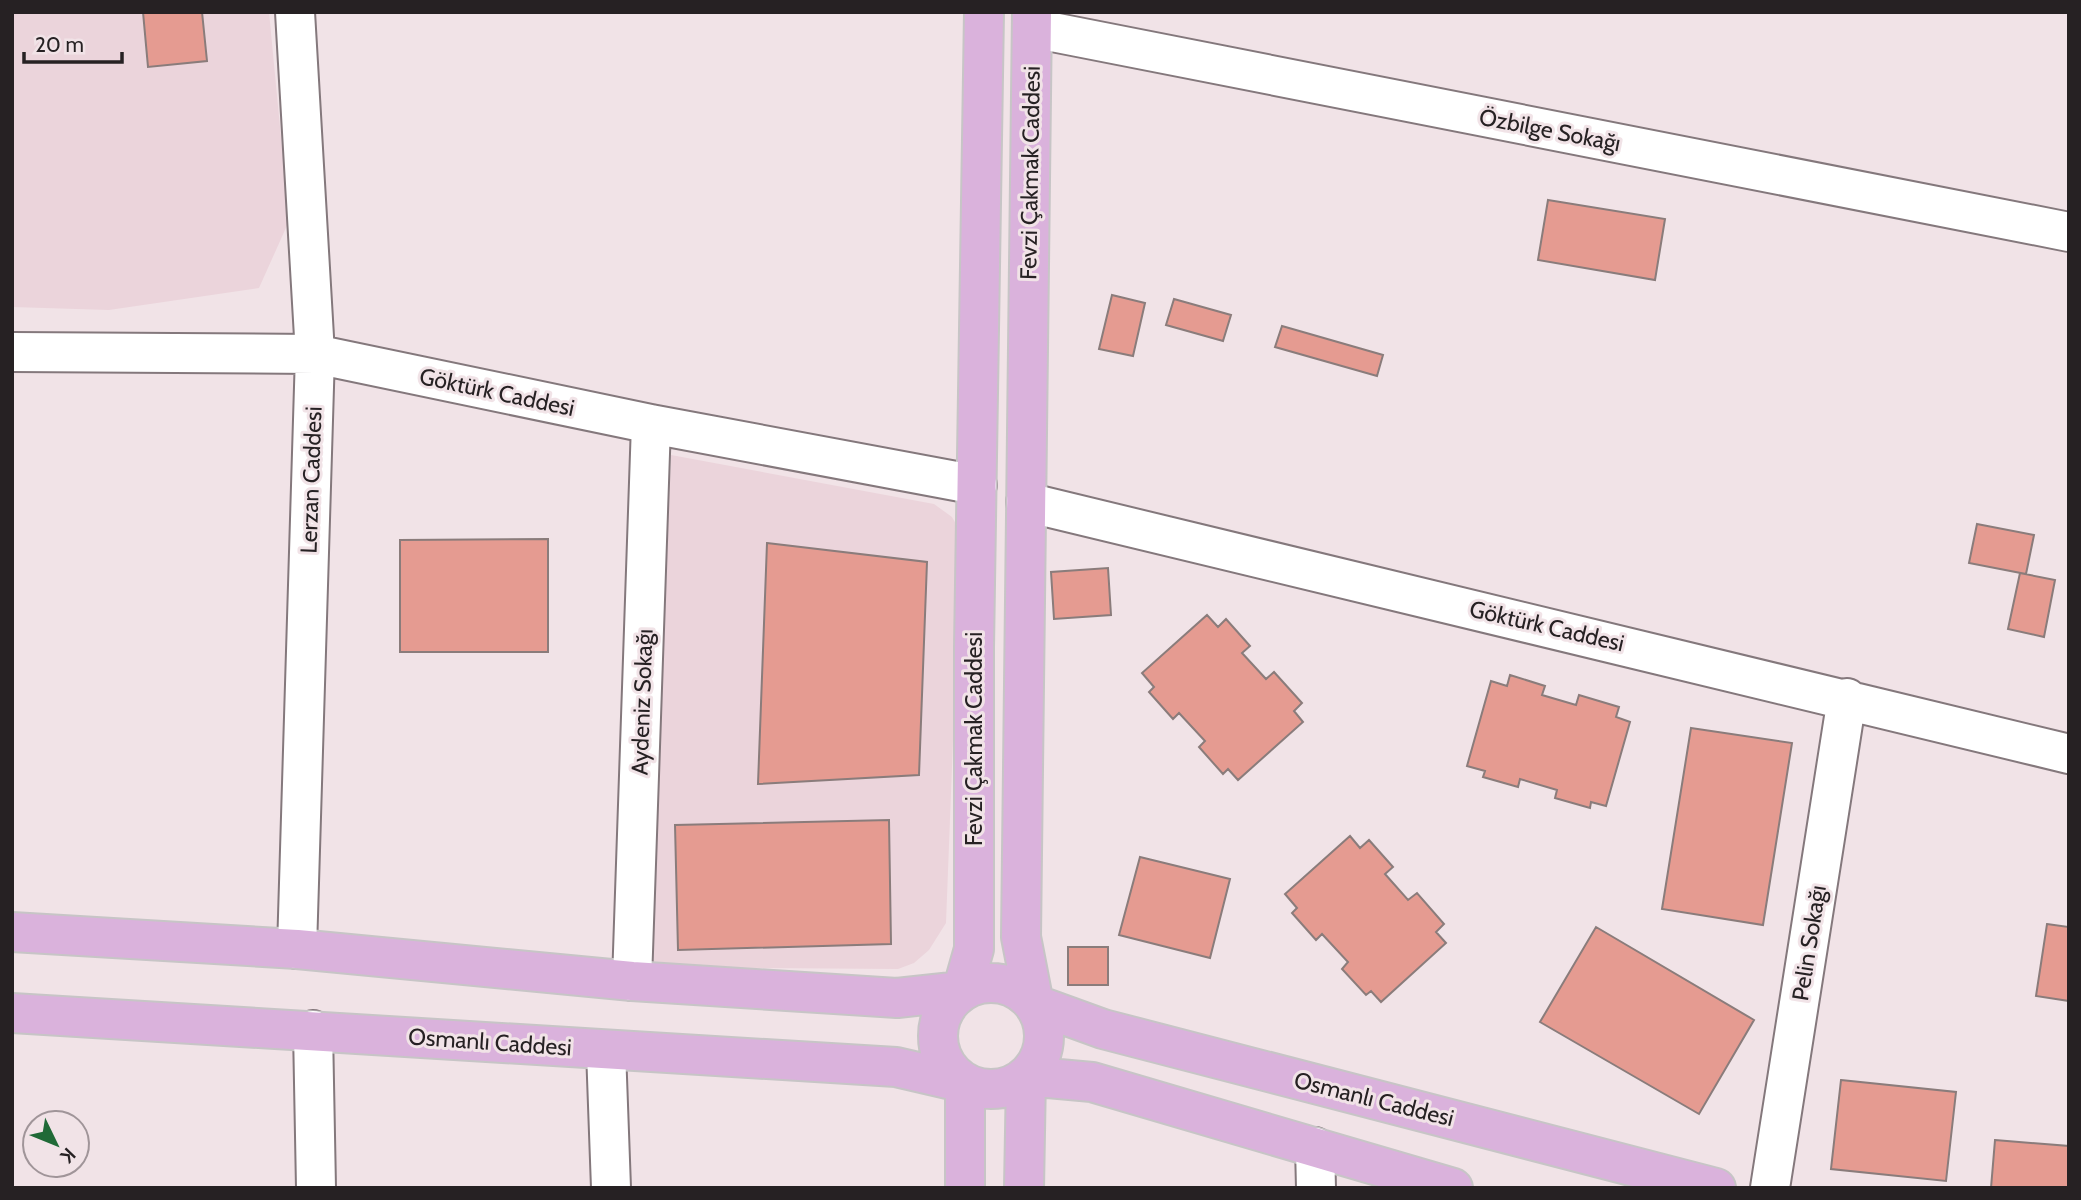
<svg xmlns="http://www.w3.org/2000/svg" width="2081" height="1200" viewBox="0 0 2081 1200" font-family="Cabin,sans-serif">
  <rect width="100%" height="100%" fill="#f1e3e7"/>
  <path fill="#ebd4db" d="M12,12h257l20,209 -30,67 -150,22 -97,-3z
    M671,455l263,49 18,13 9,16 -15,390 -17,27 -15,13 -16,6 -247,-2z"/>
  <path fill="#e59b91" stroke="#8a7c7b" stroke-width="2" d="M143,12h59l5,49 -59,6z
    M1548,200l117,19 -10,61 -117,-20z
    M1112,295l33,8 -12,53 -34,-7z
    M1174,299l57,16 -8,26 -57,-16z
    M1282,326l101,29 -6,21 -102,-29z
    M1977,524l57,11 -8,39 -57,-11z
    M548,539v113h-148v-112z
    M767,543l160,19 -8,213 -161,9z
    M1108,568l3,47 -57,4 -3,-47z
    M2020,573l35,7 -11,57 -36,-8z
    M1207,615l11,12 8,-8 24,27 -8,7 24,26 8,-7 28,31 -8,8 9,11 -65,58 -10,-11 -5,5 -24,-27 6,-6 -26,-28 -6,6 -24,-27 5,-5 -12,-14z
    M1510,675l35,11 -3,9 34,10 3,-10 40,12 -3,10 14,5 -24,84 -15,-4 -1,6 -35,-10 2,-8 -37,-11 -2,8 -35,-10 2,-6 -18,-5 24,-85 16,5z
    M1691,728l101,15 -29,182 -101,-16z
    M889,820l2,124 -213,6 -3,-125z
    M1350,836l10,12 9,-8 24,27 -8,7 23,26 9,-7 27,31 -8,8 10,11 -65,59 -10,-11 -5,4 -24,-26 6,-7 -26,-28 -6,6 -24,-27 5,-5 -12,-14z
    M1140,857l90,22 -20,79 -91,-23z
    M2047,924l22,3v74l-33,-5z
    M1596,927l158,93 -55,94 -159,-92z
    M1068,947h40v38h-40z
    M1841,1080l115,12 -10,89 -115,-12z
    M1995,1140l74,6v42h-78z"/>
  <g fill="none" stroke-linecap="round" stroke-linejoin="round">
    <g stroke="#84787c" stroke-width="42">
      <path id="minor" d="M295,12l20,342 -18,595
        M1032,28l1037,204
        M12,352l303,2 336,70 326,61
        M1026,502l1043,252
        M632,981l19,-557
        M313,1030l3,158
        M606,1050l5,138
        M1315,1147l1,41
        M1770,1188l77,-490"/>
    </g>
    <g stroke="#c7c5c6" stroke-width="42">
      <path id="major" d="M1032,12l-11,925 13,67
        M12,932l285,17 335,32 265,17 65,-7
        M938 1036a53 53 0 1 1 106 0a53 53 0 1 1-106 0Z
        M962,991l12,-42v-302l10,-635
        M1034,1004l69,25 613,159
        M12,1013l884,54 69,16
        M1026,1076l66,6 361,106
        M965,1188v-105
        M1024,1188l2,-112"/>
    </g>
    <use href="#minor" stroke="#fff" stroke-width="38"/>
    <use href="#major" stroke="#dab2dc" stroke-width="38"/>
  </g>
  <g text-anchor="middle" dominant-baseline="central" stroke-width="6" stroke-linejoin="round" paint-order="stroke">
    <g font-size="23" fill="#262123" stroke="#f1e3e7">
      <text transform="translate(1550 130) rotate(11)">Özbilge Sokağı</text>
      <text transform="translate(1030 173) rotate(-89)">Fevzi Çakmak Caddesi</text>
      <text transform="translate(497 392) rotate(12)">Göktürk Caddesi</text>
      <text transform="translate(311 480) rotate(-88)">Lerzan Caddesi</text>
      <text transform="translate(1547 626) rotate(13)">Göktürk Caddesi</text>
      <text transform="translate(642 702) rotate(-88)">Aydeniz Sokağı</text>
      <text transform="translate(974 739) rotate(-90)">Fevzi Çakmak Caddesi</text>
      <text transform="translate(1809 943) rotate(-81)">Pelin Sokağı</text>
      <text transform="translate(490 1042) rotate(4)">Osmanlı Caddesi</text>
      <text transform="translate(1374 1099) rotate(14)">Osmanlı Caddesi</text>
    </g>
  </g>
  <rect width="2081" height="1200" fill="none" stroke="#262123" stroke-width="28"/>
  <g transform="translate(56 1144) rotate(133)"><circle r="33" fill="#f1e3e7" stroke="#a09599" stroke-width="2"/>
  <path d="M0-5L12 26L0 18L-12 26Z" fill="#206a37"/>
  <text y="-10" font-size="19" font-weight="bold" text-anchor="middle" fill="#262123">K</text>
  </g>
  <path d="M24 52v10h98v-10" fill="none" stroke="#262123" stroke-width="3.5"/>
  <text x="35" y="52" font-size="21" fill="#262123" stroke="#f1e3e7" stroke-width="5" paint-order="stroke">20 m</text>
</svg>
